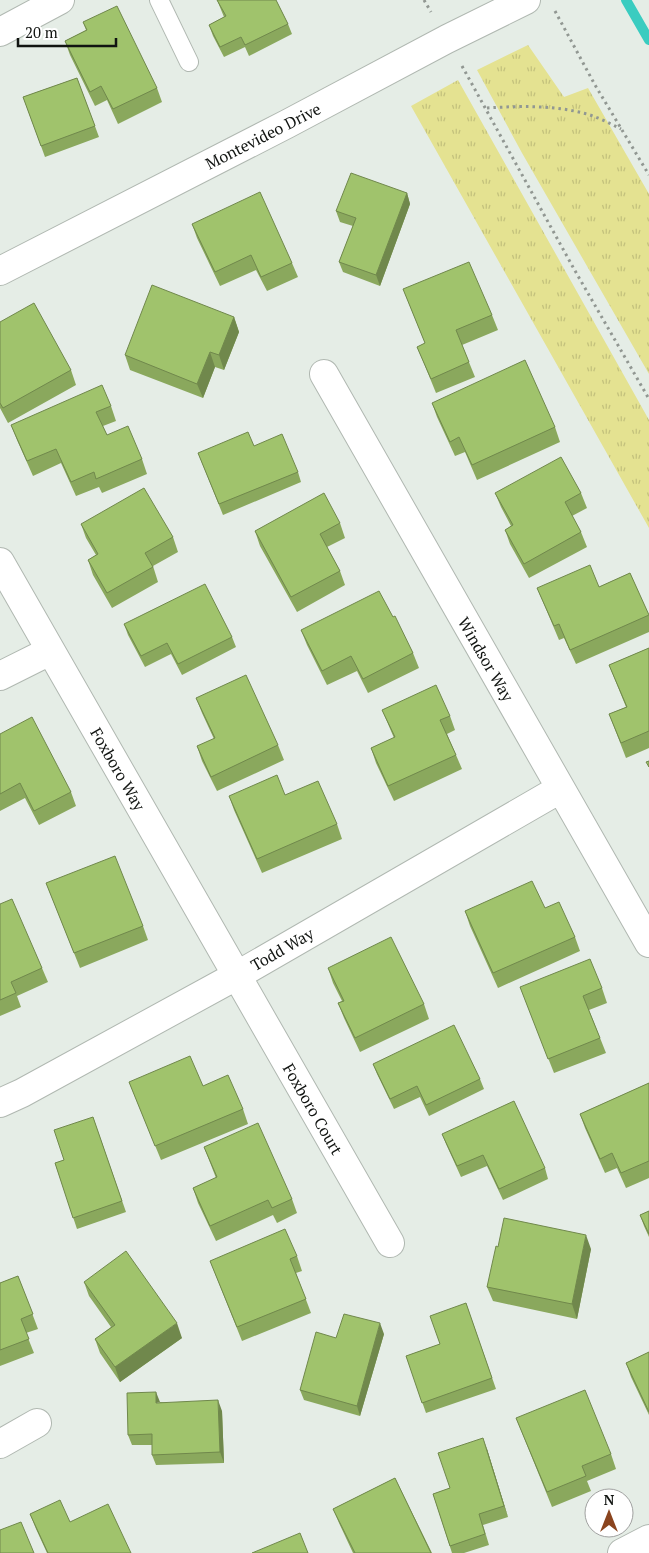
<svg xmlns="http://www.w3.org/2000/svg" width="649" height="1553" viewBox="0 0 649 1553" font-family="'PT Serif',serif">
  <defs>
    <pattern id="grass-tufts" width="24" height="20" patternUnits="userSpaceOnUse" patternTransform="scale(1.25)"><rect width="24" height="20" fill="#e4e291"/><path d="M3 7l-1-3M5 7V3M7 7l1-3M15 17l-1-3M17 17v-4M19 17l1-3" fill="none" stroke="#c3c17c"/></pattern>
  </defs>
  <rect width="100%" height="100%" fill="#e5ede6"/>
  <path fill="url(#grass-tufts)" d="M528,45l36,52 24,-9 61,106v180l-127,-221 -45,-83z
    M458,80l191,340v108l-238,-422z"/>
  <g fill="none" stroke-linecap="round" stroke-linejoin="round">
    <path stroke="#3accc0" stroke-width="10" d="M626,0l23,40"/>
    <g stroke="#b0b8b1" stroke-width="20">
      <path id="lane" d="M159,0l30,62"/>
    </g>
    <g stroke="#b0b8b1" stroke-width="30">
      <path id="street" d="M0,32l60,-32
        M324,374l325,569
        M0,562l390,681
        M0,676l50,-25
        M0,1103l22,-10 214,-117 324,-187
        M0,1444l37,-21
        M622,1553l27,-14"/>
    </g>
    <g stroke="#b0b8b1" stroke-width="30">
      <path id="secondary" d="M0,271l287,-147 160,-85 79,-39"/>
    </g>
    <path stroke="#919792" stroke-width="3" stroke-dasharray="2.5 4" stroke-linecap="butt" d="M424,0l7,12
      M555,11l40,74 54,90
      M462,66l112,203 75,130
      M487,108c31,-2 65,-3 96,5 13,3 26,10 38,16"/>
    <use href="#lane" stroke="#fff" stroke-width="18"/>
    <use href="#street" stroke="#fff" stroke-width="28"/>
    <use href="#secondary" stroke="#fff" stroke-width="28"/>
  </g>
  <path fill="#8aa85d" d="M217,0h59l12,24 4,10 -43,22 -4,-9 -21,10 -11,-21 -4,-11 15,-8z
    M83,22l74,66 5,14 -44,22 -11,-24 -12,6 -25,-51 -5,-14 21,-11z
    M77,78l22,59 -54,20 -22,-60z
    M407,193l3,11 -30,82 -37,-14 -4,-10 14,-36 -13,-4 -4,-11z
    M192,224l100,39 6,14 -31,14 -11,-21 -36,16 -23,-48z
    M403,289l89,26 6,15 -36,15 13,32 -39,16 -13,-32 -6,-14 8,-4z
    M234,317l5,15 -15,38 -9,-3 -12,31 -73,-28 -5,-15z
    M0,322l71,48 5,15 -68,38 -8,-15z
    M432,403l123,24 5,15 -83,38 -12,-28 -10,4 -18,-39z
    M111,406l5,15 -13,5 4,9 35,24 5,15 -45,19 -3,-6 -23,9 -15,-33 -28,13 -16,-36 -6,-15z
    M254,446l44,26 3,10 -78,33 -25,-62z
    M495,493h86l6,15 -15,8 9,16 6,15 -58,31 -19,-34 -5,-14 6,-4 -10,-19z
    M340,523l5,15 -18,9 13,24 5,14 -48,27 -37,-66 -5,-15z
    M81,524l92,13 5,15 -25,14 5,16 -46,26 -19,-33 -5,-15 8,-5 -10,-17z
    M630,573l19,43v16l-73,32 -12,-26 -5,2 -16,-38 -6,-14 62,-1z
    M393,617l20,36 6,15 -51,25 -11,-22 -30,14 -20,-40 -6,-15z
    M124,624l108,13 4,10 -54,28 -11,-21 -26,13 -17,-32z
    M649,648v100l-23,10 -17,-44 17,-7 -17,-42z
    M196,698l82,47 6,15 -67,31 -15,-30 -5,-15 17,-7 -12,-26z
    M382,710l68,6 5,14 -8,4 15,35 -68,32 -18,-38 -5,-15 23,-10z
    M0,734l71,58 5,14 -37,19 -14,-27 -25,13z
    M285,795l52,29 5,15 -80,34 -28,-63 -5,-14z
    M46,883l97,43 5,14 -68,28z
    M0,904l42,64 6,14 -31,14 4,11 -21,9z
    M545,908l30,29 5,14 -82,37 -28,-62 -5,-15z
    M328,968l96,36 5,15 -69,33 -16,-34 -6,-15 4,-2 -9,-18z
    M520,987l82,1 5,15 -18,7 17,43 -52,20z
    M373,1064l107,15 4,10 -55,27 -9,-19 -26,12 -17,-35z
    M129,1082l114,27 5,15 -87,36z
    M649,1083v95l-23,10 -9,-20 -12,5 -20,-45 -5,-14z
    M93,1117l33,95 -49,17 -22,-66 9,-3z
    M442,1134l103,34 3,11 -45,21 -16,-34 -26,11 -15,-33z
    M204,1147l88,52 5,14 -20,10 -4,-8 -57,26 -18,-38 -5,-15 23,-10z
    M649,1211v26l-5,-11 -4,-11z
    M498,1247l93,2 -14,70 -84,-18 -6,-14z
    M297,1256l5,15 -6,2 15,40 -69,28 -32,-80z
    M18,1276l20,53 -12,4 8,20 -34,13v-83z
    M84,1282l98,56 -62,44 -20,-29 -5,-14 16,-12 -22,-31z
    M466,1303l30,86 -70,24 -20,-57 34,-12z
    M384,1334l-24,82 -56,-16 -4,-10 36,-52z
    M649,1352v63l-18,-38 -5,-14z
    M160,1402l62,9 2,52 -68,2 -4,-10v-10h-20l-4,-10z
    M516,1418l95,36 5,15 -29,12 4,10 -39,16z
    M487,1449l21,68 -25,8 6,20 -25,8h-12l-19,-59 17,-6z
    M395,1478l37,75h-79l-14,-30 -6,-14z
    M30,1514l40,8 61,31h-84l-11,-24z"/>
  <path fill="#70884c" d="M407,193l3,11 -30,82 -4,-11z
    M234,317l5,15 -15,38 -5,-15z
    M210,352l5,15 -12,31 -6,-14z
    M586,1235l5,14 -14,70 -5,-15z
    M177,1323l5,15 -62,44 -5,-15z
    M380,1323l4,11 -24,82 -3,-10z
    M156,1392l4,10 -4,1z
    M218,1400l4,11 2,52 -4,-11z
    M483,1438l4,11 21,68 -4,-11z"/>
  <path fill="#a0c36c" stroke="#70884c" d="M217,0h59l12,24 -43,21 -4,-8 -21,10 -11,-22 17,-9z
    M117,6l40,82 -44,21 -12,-23 -11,6 -25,-51 22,-11 -4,-8z
    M77,78l18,48 -54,20 -18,-49z
    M351,173l56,20 -31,82 -37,-13 17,-44 -20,-7z
    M260,192l32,71 -31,14 -10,-22 -36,17 -23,-48z
    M469,262l23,53 -36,15 13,32 -38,17 -14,-32 8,-4 -22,-54z
    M152,285l82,32 -15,38 -9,-3 -13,32 -72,-29z
    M34,303l37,67 -68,38 -3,-5v-81z
    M525,360l30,67 -83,38 -13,-28 -9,5 -18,-39z
    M102,385l9,21 -15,6 11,23 21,-9 14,33 -46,20 -2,-7 -23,10 -15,-33 -29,12 -16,-36z
    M248,432l6,14 28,-12 16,38 -79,32 -21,-51z
    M561,457l20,36 -16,9 16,30 -57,32 -19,-34 8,-5 -18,-32z
    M144,488l29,49 -28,16 8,14 -46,26 -19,-33 10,-6 -17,-30z
    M324,493l16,30 -20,11 20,37 -49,26 -36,-66z
    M590,565l9,22 31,-14 19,42 -79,35 -11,-26 -5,2 -17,-38z
    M205,584l27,53 -54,27 -11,-21 -26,13 -17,-32z
    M379,591l14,26 2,-1 18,37 -50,26 -12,-23 -29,15 -21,-41z
    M649,648v83l-28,12 -12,-29 18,-7 -18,-42z
    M246,675l32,70 -67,32 -14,-31 18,-8 -19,-40z
    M436,685l14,31 -10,4 16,35 -68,31 -17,-38 24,-11 -13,-27z
    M32,717l39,75 -37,19 -14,-28 -20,11v-60z
    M649,761v6l-3,-5z
    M277,775l8,20 33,-14 19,43 -80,35 -28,-63z
    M115,856l28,70 -69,27 -28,-70z
    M532,881l13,27 14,-6 16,35 -82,36 -28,-62z
    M12,899l30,69 -31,14 5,11 -16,7v-96z
    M391,937l33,67 -69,34 -17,-35 6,-2 -16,-33z
    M590,959l12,29 -19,8 17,42 -52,21 -28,-72z
    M454,1025l26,54 -54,26 -9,-19 -27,13 -17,-35z
    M190,1056l13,30 25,-11 15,34 -88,37 -26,-64z
    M649,1083v78l-28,12 -9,-20 -12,6 -20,-45z
    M514,1101l31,67 -46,21 -16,-34 -26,11 -15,-32z
    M93,1117l29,84 -49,17 -18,-55 9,-3 -10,-30z
    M258,1123l34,76 -20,9 -4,-8 -58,26 -17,-38 24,-11 -13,-30z
    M649,1211v23l-9,-19z
    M504,1218l82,17 -14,69 -85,-17 9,-41 2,1z
    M285,1229l12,27 -7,3 16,40 -69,28 -27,-66z
    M126,1251l51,72 -62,44 -20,-28 20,-14 -31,-43z
    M18,1276l15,38 -12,5 8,20 -29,11v-67z
    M466,1303l26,75 -70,25 -16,-47 34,-12 -10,-28z
    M344,1314l36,9 -23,83 -57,-16 16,-58 20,6z
    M649,1352v60l-23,-49z
    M585,1390l26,64 -29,12 4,10 -39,16 -31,-74z
    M156,1392v11l62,-3 2,52 -68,3v-21l-24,1 -1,-42z
    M483,1438l21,68 -25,8 6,20 -35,12 -17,-52 17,-6 -12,-35z
    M395,1478l36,75h-76l-22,-44z
    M60,1500l10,22 38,-18 23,49h-83l-18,-39z
    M21,1522l13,31h-34v-23z
    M300,1533l8,20h-56z"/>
  <g text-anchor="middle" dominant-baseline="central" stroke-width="4.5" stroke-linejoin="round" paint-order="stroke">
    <g font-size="16" fill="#111411" stroke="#fff">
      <text transform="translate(263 136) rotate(-27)">Montevideo Drive</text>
      <text transform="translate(486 659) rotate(60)">Windsor Way</text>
      <text transform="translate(118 769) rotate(60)">Foxboro Way</text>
      <text transform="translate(282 949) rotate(-30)">Todd Way</text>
      <text transform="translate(313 1109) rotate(60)">Foxboro Court</text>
    </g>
  </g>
  <g transform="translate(609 1513)"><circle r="24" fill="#ffffff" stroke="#a0a1a0"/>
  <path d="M0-4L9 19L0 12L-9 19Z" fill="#8a441e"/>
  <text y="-8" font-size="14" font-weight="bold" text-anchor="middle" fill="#111411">N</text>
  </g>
  <path d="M18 38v8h98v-8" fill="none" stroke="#111411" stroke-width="2.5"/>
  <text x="25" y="38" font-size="15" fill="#111411" stroke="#ffffff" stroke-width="4" paint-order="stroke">20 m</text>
</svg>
